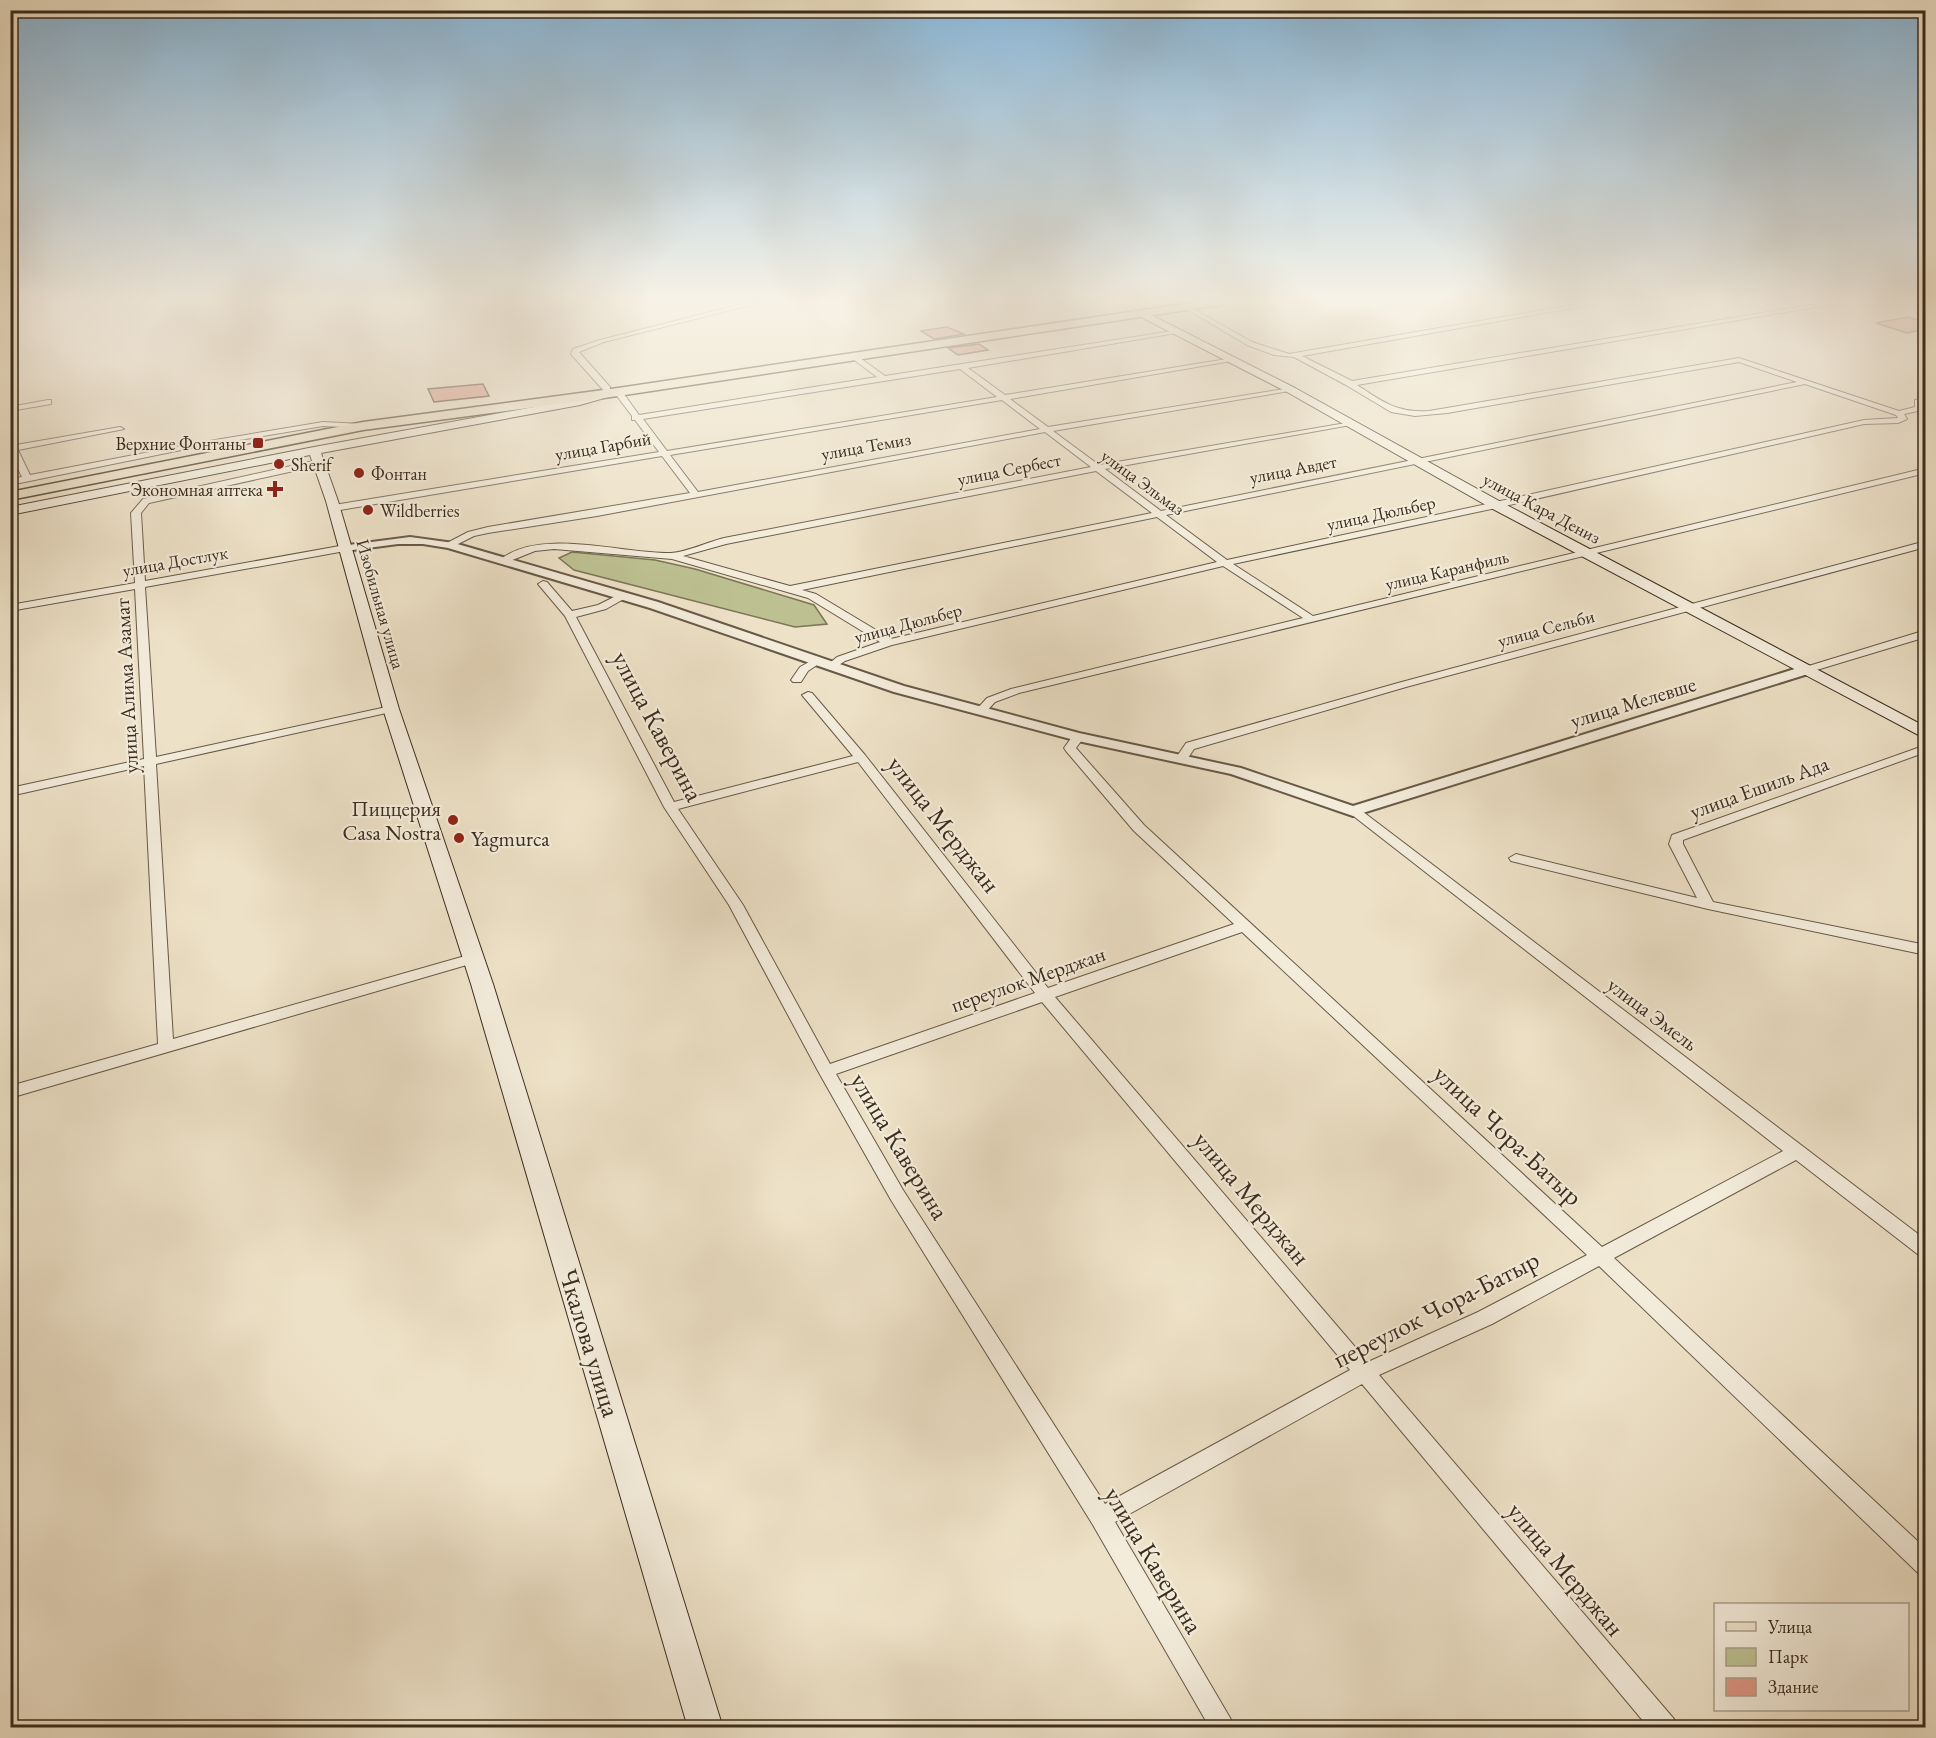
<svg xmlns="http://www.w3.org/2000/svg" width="1936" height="1738" viewBox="0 0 1936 1738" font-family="'EB Garamond',serif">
  <rect width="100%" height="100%" fill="#ede1c7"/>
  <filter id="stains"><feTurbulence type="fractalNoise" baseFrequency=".00333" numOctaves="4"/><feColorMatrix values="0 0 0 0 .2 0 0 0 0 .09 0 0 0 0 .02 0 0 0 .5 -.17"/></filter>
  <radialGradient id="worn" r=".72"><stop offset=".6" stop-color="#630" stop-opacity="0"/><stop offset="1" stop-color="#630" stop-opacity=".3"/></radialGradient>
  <path fill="#bdc192" stroke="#7c7657" stroke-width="1.5" d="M572,552l83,8 40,9 119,36 13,19 -32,3 -221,-57 -15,-12z"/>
  <path fill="#e09787" stroke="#3c2c1c" stroke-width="1.5" d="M1908,317l18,6v6l-19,4 -31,-10z
    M947,327l17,7 -30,5 -13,-8z
    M979,344l9,6 -30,5 -10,-7z
    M483,384l6,12 -55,6 -6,-13z"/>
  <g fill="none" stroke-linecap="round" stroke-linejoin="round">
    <g stroke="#685947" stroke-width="2">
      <path id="minor" d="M750,302h13l-159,40 -25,10 31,35v4h-6l-33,-37 2,-5 27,-9z
        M1589,302h17l-304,54 50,25 476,-79h17l-488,83c26,17 40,28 72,26l310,-53 160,53 16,-4v-7l11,-2v4l-4,1v7l-18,4 3,5 -9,4 -34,1 -368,84 -263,56 80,52 613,-148v5l-907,220 -24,9 -10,11 -4,1 -6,-3 12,-13 24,-9 292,-71 -80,-52 -331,79 -47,16 -14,9 -6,-3 12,-10 43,-15 -72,-44 -136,-39 -118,-10 -19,2 -30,12 -5,-3c39,-33 123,-6 171,-7 17,-1 36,-11 53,-15l367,-71 -46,-35 -448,84 -109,17 -14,3 -24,12 -5,-3 2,-2 21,-11 20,-5 202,-34 -28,-37 -328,55 -5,-3 5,-3 325,-53 -24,-32h-3v-4l-18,-24 1,-2h6l18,25 238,-38 -24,-18v-4h3l29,21 294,-46 3,2 -214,36 37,27 228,-37 4,2 -227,39 38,28 243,-39 4,2 -242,41 46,34 253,-43 4,2 -251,45 56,42 636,-129 -58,-20 -292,51 -32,3 -24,-4 -45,-27 -52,-28 -20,-2 -27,-10 -62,-37 5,-1 62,35 37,12zM960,369l37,28 -330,54 -24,-32zM1805,384l91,31 2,3 -34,2 -368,82 -269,58 -61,-45zM1002,400l38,29 -342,63 -28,-37zM1096,471l56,42 -362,73 -107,-30 43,-12zM1157,517l60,45 -326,77 -75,-45 -14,-4z
        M48,400h3v4l-41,7v-4z
        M323,422l40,2 4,2 -4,2 -40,-2 -132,22 -181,37v-6l12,-2 -12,-25v-6l110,-19 4,2 -106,21 12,25 161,-31z
        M318,460l4,3 -1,2 -172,38 -8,10 4,68 200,-36 5,3 -5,3 -200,36 11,170 235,-51 6,3 -6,3 -235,52 17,275 299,-85 7,5 -2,3 -467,136v-12l148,-42 -14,-278 -134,30v-8l134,-29 -9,-170 -125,22v-6l125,-22 -4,-70 12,-14z
        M1926,541v6l-520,140 -212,62 -8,12h-8l-2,-3 10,-15 212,-60z
        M543,581l4,1 25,29 26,-6 22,-11 4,-1 5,3 -23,13 -30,8 98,185 179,-46 -51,-61 6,-3 4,1 53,62 183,233 186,-64 -100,-93 -68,-80 -2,-3 10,-14h8l2,3 -8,11 68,77 458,422 181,-96 -436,-340 1,-3h10l568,432v18l-6,-2 -124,-96 -182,98 312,291v27l-8,-3 -319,-307 -107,58 -113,51 295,344 3,9h-28l-287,-344 -247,138 121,206h-26l-117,-203 -202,-325 -73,-129 -89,-166 -65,-98 -99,-191 -27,-32zM858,762l177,231 -205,71 -87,-159 -65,-96zM1242,932l345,323 -109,57 -110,50 -313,-365zM1042,1002l308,368 -245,134 -202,-314 -67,-116z
        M1926,630v7l-116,35h-8l-2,-2 2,-2z
        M816,658l4,1v4l-12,8 -7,11h-8l-2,-2 9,-13z
        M1926,745v7l-243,88v4l30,58 213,43v10l-218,-46 -197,-48 -2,-3 7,-4 181,44 -28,-54 3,-9z"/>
    </g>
    <g stroke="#685947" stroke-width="4">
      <path id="tertiary" d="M410,537l44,6 204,59 246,84 175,47 162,35 112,38 448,-139h10l2,3 -2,3 -458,143 -122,-42 -153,-33 -184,-49 -244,-84 -202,-60 -25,-4h-25l-53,7 -6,-3 2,-2z"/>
    </g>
    <g stroke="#3c2c1c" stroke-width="2">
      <path id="secondary" d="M1139,312h6l150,76 206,114 425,225v12l-435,-231 -204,-116 -148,-76z
        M611,390l6,3 -2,2 -35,10 -259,48 17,48 61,208 94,275 230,744h-35l-217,-744 -88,-275 -57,-208 -16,-46 -300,60v-8l304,-60 264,-48z"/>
    </g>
    <g stroke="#3c2c1c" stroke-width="3">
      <path id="primary" d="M1197,302h28l-5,3 -602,91 -255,34 -353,70v-8l353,-70 255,-34z"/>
    </g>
    <use href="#minor" fill="#f3ecdb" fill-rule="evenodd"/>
    <use href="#tertiary" fill="#f3ecdb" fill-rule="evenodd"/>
    <use href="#secondary" fill="#f3ecdb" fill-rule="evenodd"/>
    <use href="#primary" fill="#ede1c7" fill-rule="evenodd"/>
  </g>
  <linearGradient id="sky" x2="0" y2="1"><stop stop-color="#8ab7d8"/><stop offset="0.55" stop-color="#f7f2e6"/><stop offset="1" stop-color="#f7f2e6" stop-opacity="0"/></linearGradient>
  <rect width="1936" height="546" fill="url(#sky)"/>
  <g fill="#8f2418" stroke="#f3ecdb" stroke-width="2">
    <rect x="252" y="437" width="12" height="12" rx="3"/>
    <circle cx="279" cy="464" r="6"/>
    <circle cx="359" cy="473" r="6"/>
    <path d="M272 480h6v6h6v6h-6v6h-6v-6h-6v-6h6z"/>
    <circle cx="368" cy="510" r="6"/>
    <circle cx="453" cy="820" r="6"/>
    <circle cx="459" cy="838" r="6"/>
  </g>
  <g text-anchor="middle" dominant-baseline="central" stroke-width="4.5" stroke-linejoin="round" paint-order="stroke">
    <g font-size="18" fill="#3c2c1c" stroke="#f3ecdb" text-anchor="start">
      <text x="246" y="443" text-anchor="end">Верхние Фонтаны</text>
      <text x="291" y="464">Sherif</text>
      <text x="371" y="473">Фонтан</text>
      <text x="263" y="489" text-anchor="end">Экономная аптека</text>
      <text x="380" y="510">Wildberries</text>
    </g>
    <g font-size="18" fill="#3c2c1c" stroke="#f3ecdb">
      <text transform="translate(603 446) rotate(-10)">улица Гарбий</text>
      <text transform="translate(866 446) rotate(-10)">улица Темиз</text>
      <text transform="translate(1009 469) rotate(-11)">улица Сербест</text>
      <text transform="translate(1293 469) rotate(-11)">улица Авдет</text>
      <text transform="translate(1143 482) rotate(36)">улица Эльмаз</text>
      <text transform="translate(1542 508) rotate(28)">улица Кара Дениз</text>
      <text transform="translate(1381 513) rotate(-12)">улица Дюльбер</text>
      <text transform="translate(175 561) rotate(-10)">улица Достлук</text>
      <text transform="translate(1447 570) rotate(-13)">улица Каранфиль</text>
      <text transform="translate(381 604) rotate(74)">Изобильная улица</text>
      <text transform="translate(908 623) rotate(-15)">улица Дюльбер</text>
      <text transform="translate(1546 628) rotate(-15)">улица Сельби</text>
    </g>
    <g font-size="21" fill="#3c2c1c" stroke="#f3ecdb">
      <text transform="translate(126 686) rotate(-93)">улица Алима Азамат</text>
      <text transform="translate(1633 702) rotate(-17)">улица Мелевше</text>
      <text transform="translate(1759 787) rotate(-20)">улица Ешиль Ада</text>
      <text transform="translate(1028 979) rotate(-19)">переулок Мерджан</text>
      <text transform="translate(1653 1014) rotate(37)">улица Эмель</text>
    </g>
    <g font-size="21" fill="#3c2c1c" stroke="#f3ecdb" text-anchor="end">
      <text x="441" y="808">Пиццерия<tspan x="441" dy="24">Casa Nostra</tspan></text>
      <text x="471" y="838" text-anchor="start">Yagmurca</text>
    </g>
    <g font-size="26" fill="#3c2c1c" stroke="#f3ecdb">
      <text transform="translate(658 726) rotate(62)">улица Каверина</text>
      <text transform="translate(944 824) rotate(52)">улица Мерджан</text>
      <text transform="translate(1508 1135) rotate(43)">улица Чора-Батыр</text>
      <text transform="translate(900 1146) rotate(59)">улица Каверина</text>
      <text transform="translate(1252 1198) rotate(50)">улица Мерджан</text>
      <text transform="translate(1436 1309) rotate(-27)">переулок Чора-Батыр</text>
      <text transform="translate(590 1343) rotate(73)">Чкалова улица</text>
      <text transform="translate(1154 1560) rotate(59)">улица Каверина</text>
      <text transform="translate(1566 1569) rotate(50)">улица Мерджан</text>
    </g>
  </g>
  <rect width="1936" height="1738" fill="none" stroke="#ede1c7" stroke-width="36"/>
  <rect x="12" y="12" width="1912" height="1714" fill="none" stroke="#3c2c1c" stroke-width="3"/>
  <rect x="18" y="18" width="1900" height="1702" fill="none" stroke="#3c2c1c" stroke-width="1.5"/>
  <rect x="1714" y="1603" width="195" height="108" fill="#f3ecdb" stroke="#aa9f8f" stroke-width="1.5"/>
  <rect x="1726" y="1622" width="30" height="9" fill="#ede1c7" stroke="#aa9f8f" stroke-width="1.5"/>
  <text x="1768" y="1633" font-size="18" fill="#3c2c1c">Улица</text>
  <rect x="1726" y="1648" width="30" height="18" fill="#bdc192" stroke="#aa9f8f" stroke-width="1.5"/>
  <text x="1768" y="1663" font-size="18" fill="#3c2c1c">Парк</text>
  <rect x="1726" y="1678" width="30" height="18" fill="#e09787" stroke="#aa9f8f" stroke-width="1.5"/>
  <text x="1768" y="1693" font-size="18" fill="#3c2c1c">Здание</text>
  <rect width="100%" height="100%" filter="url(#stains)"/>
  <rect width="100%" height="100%" fill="url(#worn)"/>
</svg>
